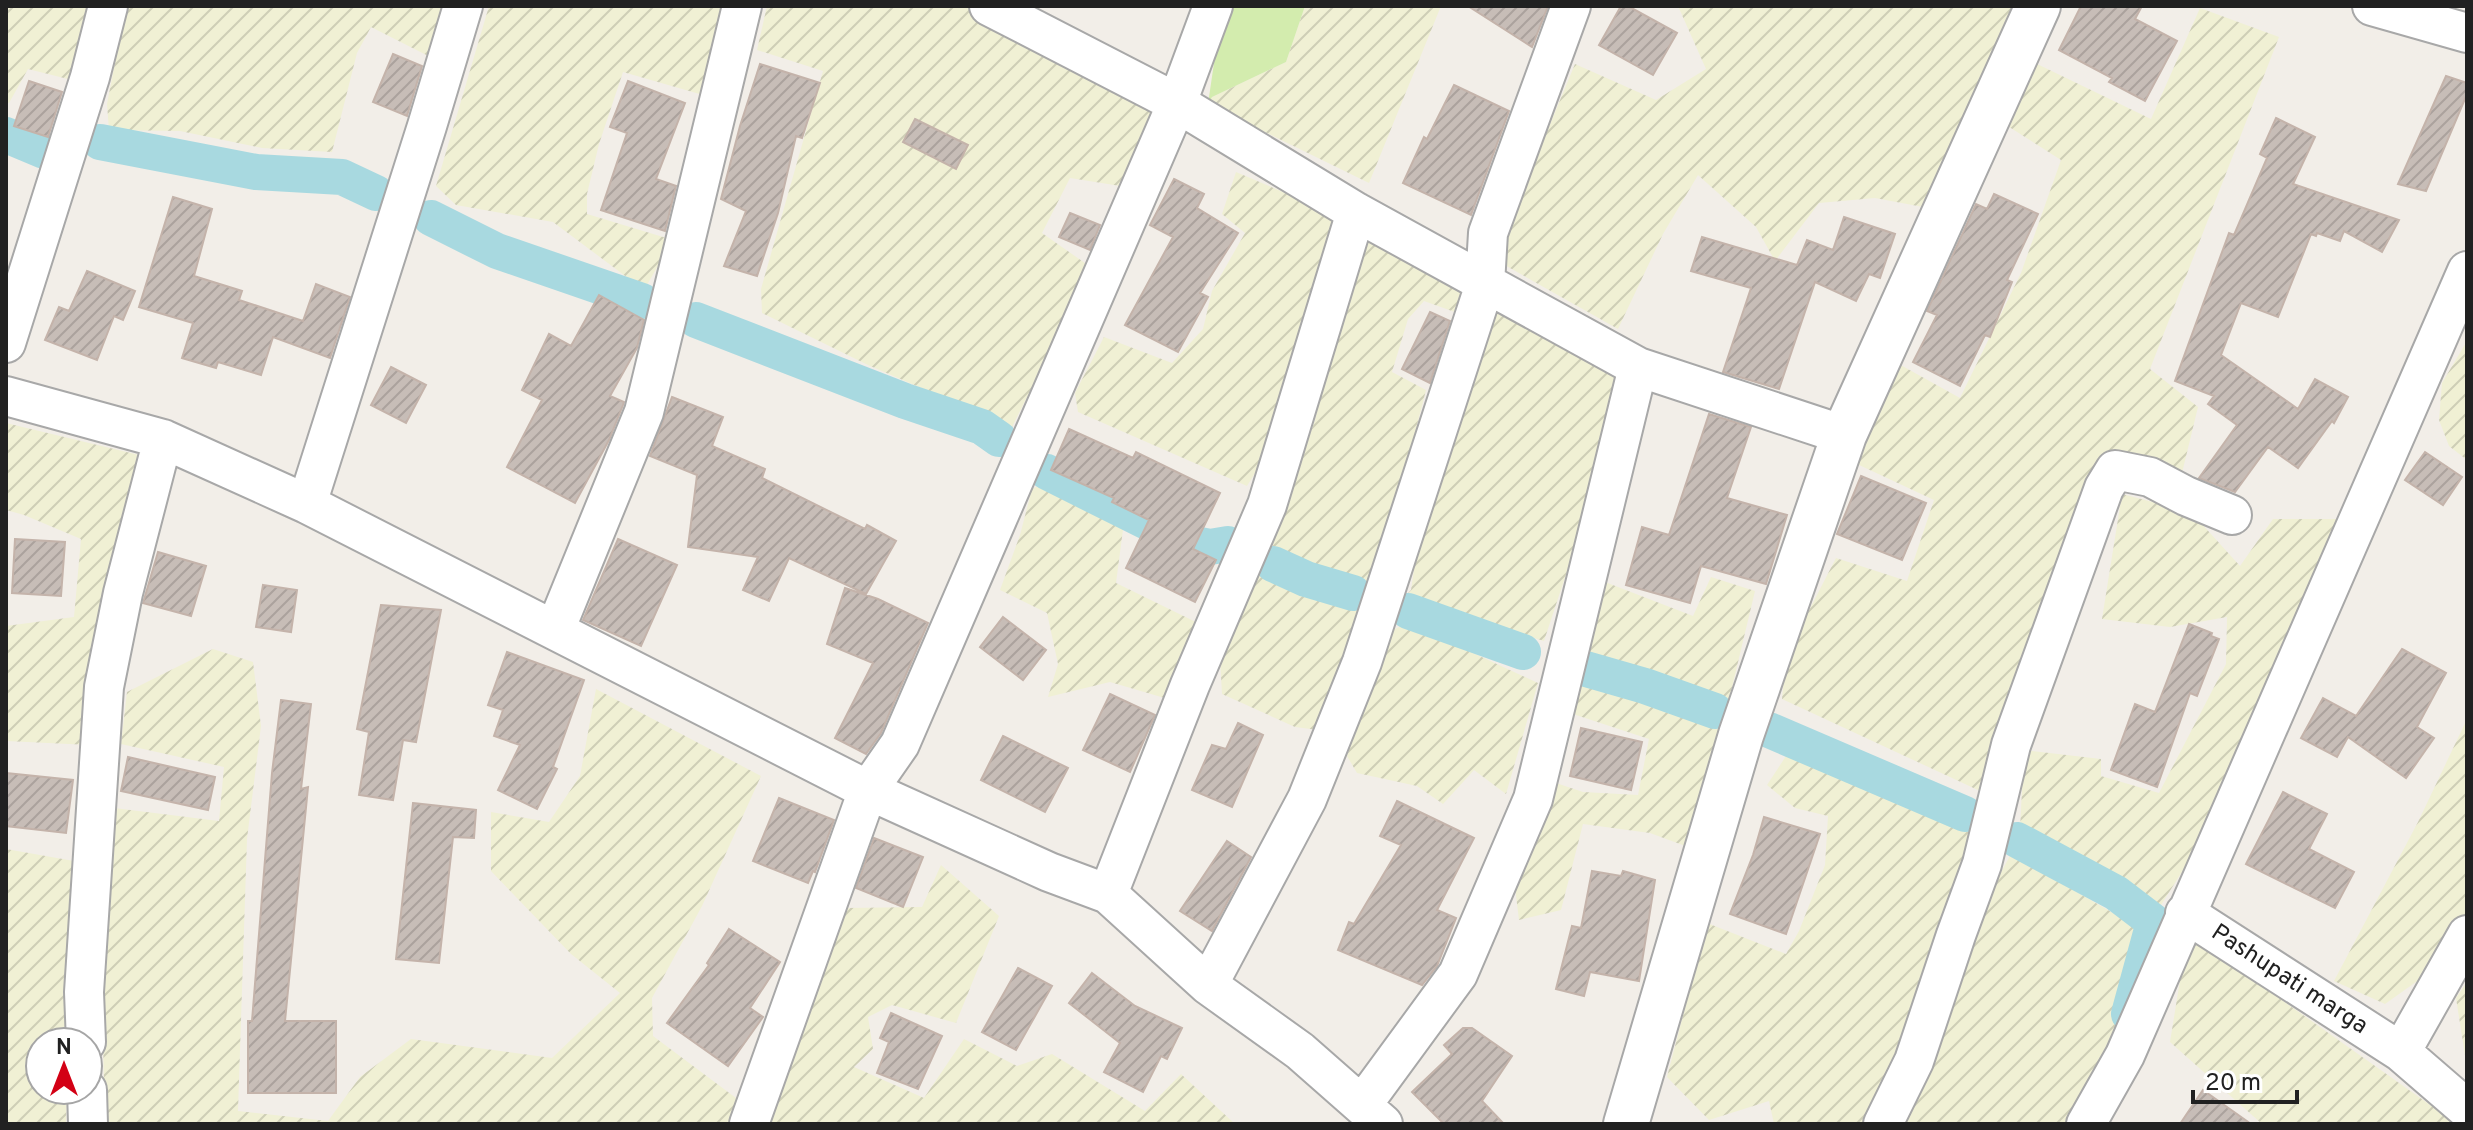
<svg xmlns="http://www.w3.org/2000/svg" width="2473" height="1130" viewBox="0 0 2473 1130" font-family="Overpass,sans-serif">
  <defs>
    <pattern id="farmland-furrows" width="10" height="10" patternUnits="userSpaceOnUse" patternTransform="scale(2)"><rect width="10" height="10" fill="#f0f0d4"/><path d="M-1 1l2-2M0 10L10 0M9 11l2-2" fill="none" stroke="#ceceb6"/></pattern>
    <pattern id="building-hatch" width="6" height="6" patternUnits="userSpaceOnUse" patternTransform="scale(2)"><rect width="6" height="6" fill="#c7bdb7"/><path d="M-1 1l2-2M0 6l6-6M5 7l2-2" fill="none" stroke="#aba29d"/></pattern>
  </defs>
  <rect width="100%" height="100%" fill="#f2eee8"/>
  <path fill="url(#farmland-furrows)" d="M6,6h89l-19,75 -48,-12 -19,34h-3z
    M126,6h339l-15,61 -79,-40 -14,26 -25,99 -70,-4 -82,-17 -71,-1 -2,-26z
    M489,6h236l-22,89 -80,-23 -24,72 -12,50v20l86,26 -29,50 -91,-68 -97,-17 -20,-19z
    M767,6h198l200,100 -32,82 -63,-10 -28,55 50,35 -80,159 -144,-62 -106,-52 -1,-24 62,-218 -66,-21z
    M1305,6h136l-72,177 -161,-79 4,-7 74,-35z
    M1678,6h334l-89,201 -48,-9 -56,5 -44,58 -19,-34 -58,-52 -35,59 -45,95 -124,-70 81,-195 81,36 50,-31z
    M2200,8l79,29 -129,332 48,38 -16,66 -61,-18 -34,31 -107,305 -198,-92 4,-44 50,-97 71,23 27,-81 -77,-36 31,-106 72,40 61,-125 40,-113 -58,-37 30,-61 118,57z
    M1236,172l106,45 -74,235 -21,34 -169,-74 -3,-19 29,-56 68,26 31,-34 9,-38 33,-58 -23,-19z
    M1366,238l95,48 2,29 -39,-14 -16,18 -16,53 34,18 -51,199 -104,-32 4,-24 40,-113 18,-76z
    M1496,308l130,62 -48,168 -34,103 -142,-42 9,-9 6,-41z
    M2467,341v119l-18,-14 -10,-26 3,-37z
    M6,423l133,32 -49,290 -84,-4v-115l68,-9 7,-78 -57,-24 -18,-5z
    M1040,485l84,37 -8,61 90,44 -38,72 -58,-17 -62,15 10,-33 -11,-51 -47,-23 20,-55 12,-46z
    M2122,494l69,18 49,54 33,-47h67l-42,91 -77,200 -60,95 -141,-75 4,-80 77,9v17l58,17 67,-129 1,-47 -57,10 -68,-8z
    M1257,565l116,46 -47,120 -31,-4 -73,-33 -2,-36z
    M1711,577l44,14 -27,113 -137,-43 -2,-12 16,-67 88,34z
    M1408,623l130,60 -32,111 -32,-24 -31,34 -26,-18 -60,-13 -10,-17 39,-123z
    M213,649l40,13 8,64 -14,113 -9,272 90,10 32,-44 51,-38 141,19 68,-65 -49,-39 -80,-83v-59l58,10 31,-46 16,-87 165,87 -59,130 -50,92 1,38 91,68 -14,20h-625l-4,-168 13,-148 105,13 5,-54 -103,-23 6,-52z
    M1582,675l138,55 -32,117 -38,-14 -67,-9 -22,86 -42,10 -6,-49 43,-88 27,9 55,3 11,-56 -76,-25z
    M2467,719v193l-37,60 -45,32 -51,-23 84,-159z
    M1786,756l188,78 -76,223 -32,67h-92l-5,-23 -60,19 -42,-43 40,-154 79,31 13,-23 26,-66 3,-49 -33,-8 -28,-23z
    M6,849l68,12 -5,181h-29v48h27l-1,34h-60z
    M2011,854l135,78 -37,116 -41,76h-167l82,-219z
    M941,865l58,51 -43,107 -64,-18 -24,12 5,32 -19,18 70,31 40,-59 53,27 35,-12 93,57 36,-37 54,50h-466l76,-216 77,-1z
    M2187,937l68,44 202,143h-195l-92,-82z
    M2467,982v86l-11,-70z"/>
  <path fill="#d3ecae" d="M1225,6h80l-19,56 -74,35 -4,7 12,-82z"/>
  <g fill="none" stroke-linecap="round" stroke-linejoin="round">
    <path stroke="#a8d9e0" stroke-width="36" d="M6,135l38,16
      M100,142l156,30 86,5 34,16
      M431,218l66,33 145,50
      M696,320l209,81 77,26 17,12
      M1047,472l142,71 21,4 18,-3
      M1273,564l33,15 47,14
      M1408,611l115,41
      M1579,667l66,19 70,25
      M1769,730l196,84
      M2017,840l99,53 38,29 -25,92"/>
  </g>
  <path fill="url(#building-hatch)" stroke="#c4b3aa" stroke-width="2" d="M1468,6h80l-16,41z
    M1621,6h7l49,27 -24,42 -54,-30z
    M2081,6h61l-7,13 42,22 -32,60 -36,-19 3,-4 -53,-28z
    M393,54l29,12 -15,50 -34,-14z
    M760,64l60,19 -18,55 -6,-2 -18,77 -21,63 -33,-10 22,-55 -25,-12 19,-73z
    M2446,76l21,7v11l-41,97 -28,-7z
    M29,81l33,11 -14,45 -34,-11z
    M628,81l57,22 -29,76 20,7 -11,45 -64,-21 26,-77 -17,-6z
    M1454,85l55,26 -38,104 -68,-32 21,-46 3,2z
    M2276,118l39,19 -22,47 106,36 -17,32 -38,-21 -4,10 -23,-8 -1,3 -5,-2 -33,83 -37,-14 -20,52 77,54 17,-30 33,18 -14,26 -2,-2 -34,47 -30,-21 -33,45 -36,-14 38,-53 -29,-21 6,-8 -39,-15 54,-148 5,2 33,-77 -7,-4z
    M915,119l53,26 -12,24 -53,-27z
    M1174,179l30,15 -7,14 41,25 -38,60 8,4 -30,55 -53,-27 48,-88 -23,-12z
    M1994,194l44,20 -31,66 5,2 -22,55 -5,-2 -25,51 -47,-24 24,-47 -10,-4 49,-107 11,5z
    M173,197l39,12 -18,67 48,15 -3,9 64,21 13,-37 34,13 -20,61 -57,-21 -12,38 -43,-13 -2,6 -34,-10 11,-35 -54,-16z
    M1070,213l30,12 -10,25 -31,-13z
    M1844,217l51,17 -15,44 -11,-4 -13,27 -41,-19 -36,107 -56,-17 28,-84 -60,-17 11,-34 95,28 10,-25 26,10z
    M87,271l48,20 -12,29 -9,-4 -17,44 -52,-20 14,-33 10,4z
    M599,295l45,25 -7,28 -27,48 14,6 -1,3 -14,35 -34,63 -68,-36 35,-67 -20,-10 27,-56 22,12z
    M1430,312l20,9 -20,62 -28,-14z
    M391,367l35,18 -20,38 -35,-18z
    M672,397l51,20 -11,29 53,23 -3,9 103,51 2,-4 29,16 -30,53 -77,-36 -20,43 -26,-11 15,-33 -70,-10 9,-72 -47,-19z
    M1709,414l42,13 -24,71 60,17 -21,69 -65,-18 -11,37 -64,-18 16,-58 27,8z
    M1069,429l64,29 3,-6 84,41 -27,56 23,11 -21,42 -69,-34 23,-48 -37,-18 2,-4 -63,-28z
    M2425,452l37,25 -19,28 -38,-25z
    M1861,476l65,27 -24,57 -65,-26z
    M15,539l50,3 -4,54 -49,-3z
    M618,539l59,26 -36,81 -58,-26z
    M158,552l48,14 -15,50 -48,-13z
    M263,585l34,5 -6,42 -35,-5z
    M845,588l33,11 50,24 -47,110 -15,21 -31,-16 38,-75 -46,-19z
    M381,605l60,5 -25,132 -13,-2 -10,60 -34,-5 10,-63 -12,-3z
    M1003,617l43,33 -23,30 -43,-33z
    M2189,624l23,9 -1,3 8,3 -22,57 -7,-3 -33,94 -46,-17 24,-66 20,8z
    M2402,649l44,24 -29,54 17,11 -28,40 -58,-41 -11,20 -36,-19 22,-40 33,18z
    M507,652l77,28 -31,87 4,2 -20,40 -39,-19 22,-45 -26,-9 9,-26 -15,-5z
    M1110,694l45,21 -25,57 -47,-22z
    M281,700l30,4 -10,85 7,-2 -23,234h51v72h-88v-72h4l20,-248z
    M1238,723l25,12 -31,72 -40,-17 20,-45 14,4z
    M1581,728l61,14 -11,48 -61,-14z
    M1003,736l65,32 -23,44 -64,-32z
    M128,757l87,20 -7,33 -87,-19z
    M6,773l67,7 -7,53 -60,-7z
    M2283,792l44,22 -18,35 45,23 -19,36 -89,-44z
    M779,798l55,22 -19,52 -2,-1 -5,12 -55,-22z
    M1397,801l77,37 -37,72 19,8 -19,48 -15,19 -84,-35 11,-28 5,2 47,-79 -21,-9z
    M413,803l63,7 -2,28 -21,-1 -14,126 -43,-4z
    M1764,817l56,17 -34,100 -56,-20 23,-59z
    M874,838l49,19 -20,50 -47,-19z
    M1227,841l24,16 -39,74 -32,-20z
    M1592,871l29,5 2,-5 32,9 -16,101 -49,-9 -6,24 -28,-7 16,-63 9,2z
    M729,929l51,33 -30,46 13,9 -35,49 -61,-43 42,-58 -2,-2z
    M1018,968l34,18 -36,64 -34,-18z
    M1092,973l43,33 47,22 -15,31 -6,-3 -18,36 -39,-20 16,-29 -51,-40z
    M891,1013l51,23 -24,53 -41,-16 12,-31 -9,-4z
    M1463,1028h9l40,28 -30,45 22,23h-60l-32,-32 40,-38 -8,-9z
    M2203,1090l48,34h-71z"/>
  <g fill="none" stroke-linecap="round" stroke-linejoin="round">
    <g stroke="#a8a8a8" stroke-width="42">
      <path id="minor" d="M989,6l188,97 179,109 282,155 206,68
        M2372,6l95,27
        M6,343l84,-266 18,-71
        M6,396l157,43 144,65 561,286 181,82 59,22 100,91 92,66 83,73
        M307,504l120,-378 36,-120
        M555,630l89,-218 98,-406
        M1108,894l82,-209 77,-180 89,-293
        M2185,913l216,139 66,57
        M1208,985l99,-186 55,-137 123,-378 3,-51 83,-227
        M86,1042l-2,-50 20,-305 19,-94 40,-154
        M2401,1052l66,-117
        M87,1090l1,34
        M1362,1105l96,-131 75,-175 105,-432
        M749,1124l119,-334 32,-46 277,-641 36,-97
        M1883,1124l31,-63 42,-126 26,-71 29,-119 93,-257 11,-18 35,7 36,19 46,19
        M2086,1124l39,-69 342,-784"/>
    </g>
    <g stroke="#a8a8a8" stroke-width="48">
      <path id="tertiary" d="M1626,1124l115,-389 103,-300 194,-429"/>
    </g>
    <use href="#minor" stroke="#fff" stroke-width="38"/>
    <use href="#tertiary" stroke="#fff" stroke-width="44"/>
  </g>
  <g text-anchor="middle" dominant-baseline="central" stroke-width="6" stroke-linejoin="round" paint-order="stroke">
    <g font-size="24" fill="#212121" stroke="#fff">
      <text transform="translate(2289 980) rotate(33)">Pashupati marga</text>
    </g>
  </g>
  <rect width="2473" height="1130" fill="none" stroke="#212121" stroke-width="16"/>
  <g transform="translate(64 1066)"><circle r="38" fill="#ffffff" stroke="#a6a6a6" stroke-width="2"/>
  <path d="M0-6L14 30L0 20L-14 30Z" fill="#d30015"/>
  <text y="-12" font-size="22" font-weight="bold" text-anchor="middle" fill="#212121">N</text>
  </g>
  <path d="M2193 1090v12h104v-12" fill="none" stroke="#212121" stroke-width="4"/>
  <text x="2205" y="1090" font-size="24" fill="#212121" stroke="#ffffff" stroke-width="6" paint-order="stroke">20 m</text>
</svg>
